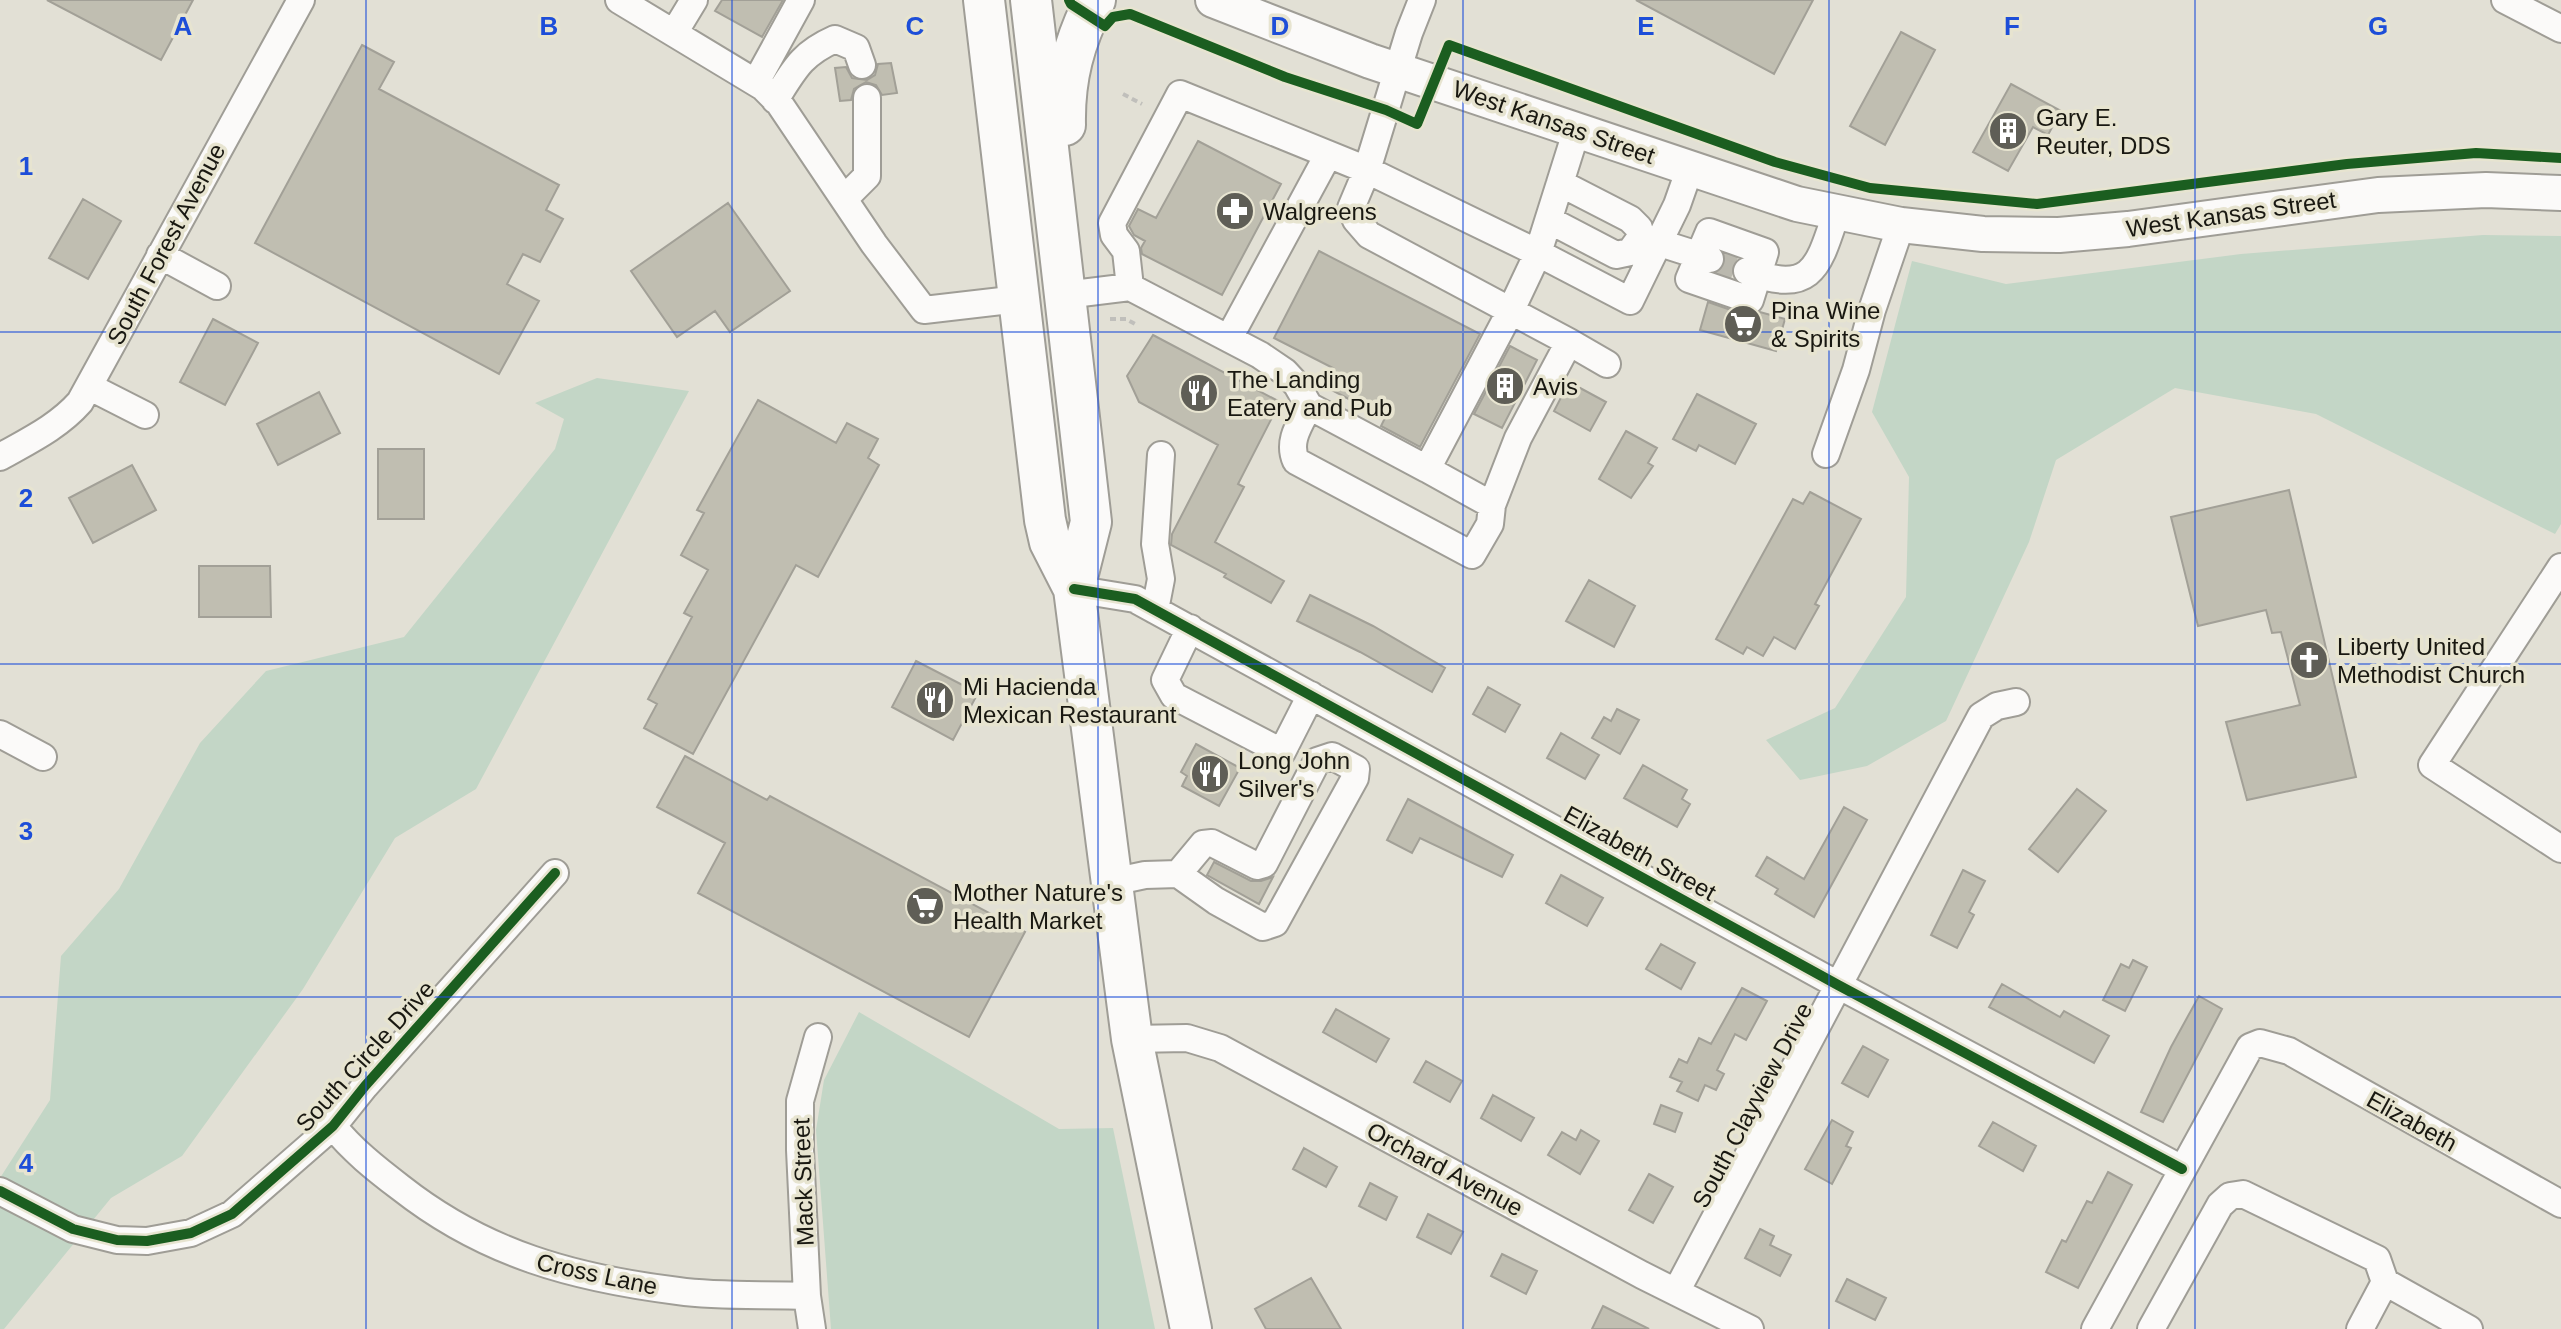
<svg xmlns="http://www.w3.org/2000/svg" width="2561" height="1329" viewBox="0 0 2561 1329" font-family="Arial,sans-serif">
  <rect width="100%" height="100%" fill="#e2e0d5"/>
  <path fill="#c3d6c6" d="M2483,235l78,1v288l-6,10 -239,-120 -141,-26 -119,72 -27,82 -83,179 -79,45 -67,14 -34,-40 69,-32 71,-111 3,-120 -37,-65 40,-151 94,23 235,-30z
    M597,378l92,13 -213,398 -81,49 -92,151 -121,167 -71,42 -107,131h-4v-151l50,-78 11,-144 58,-67 81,-146 66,-72 138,-34 151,-188 9,-30 -29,-16z
    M859,1012l200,117 54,-1 42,201h-324l-15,-199 8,-50z"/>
  <path fill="#c0beb1" stroke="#a2a097" stroke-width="2" d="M47,0h146l-32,60z
    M722,0h61l-21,37 -47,-26z
    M1636,0h177l-39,74z
    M1901,32l34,18 -50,95 -35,-19z
    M362,45l32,17 -15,27 180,96 -13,25 17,9 -23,43 -17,-8 -16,30 32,17 -40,73 -244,-131z
    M891,63l6,30 -15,2 -6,-10 -10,-3 -12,7 -3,11 -11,1 -5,-33 11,-1 6,11 15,2 8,-5 3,-11z
    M2011,84l50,27 -13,24 -15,-8 -25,44 -35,-19z
    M1198,141l83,43 -59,111 -80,-41 -1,-6 4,-7 -11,-6 -5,-9 9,-17 18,9z
    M83,199l38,22 -33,58 -39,-21z
    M728,203l62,88 -60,41 -15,-21 -38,26 -46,-66z
    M1319,251l161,83 -60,113 -39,-21 4,-8 -61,-32 9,-18 -59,-30z
    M1708,302l37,13 15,-3 25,7 -9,32 -76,-21z
    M213,319l45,24 -33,62 -45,-23z
    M1153,335l127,67 -42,82 6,3 -29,55 69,39 -13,22 -47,-26 2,-3 -55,-29 1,-11 46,-89 -79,-43 -12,-26z
    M1510,346l27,14 -35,68 -28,-14z
    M1569,382l37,20 -16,29 -36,-20z
    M319,392l21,41 -62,32 -21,-41z
    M1697,394l59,30 -21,40 -36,-19 -3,6 -23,-12z
    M758,400l78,43 11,-20 31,16 -10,19 11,7 -61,112 -22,-12 -103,189 -49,-26 13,-24 -9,-5 44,-82 -8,-4 24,-43 -27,-15 23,-42 -7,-3z
    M1626,431l31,17 -9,15 5,3 -22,32 -32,-19z
    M378,449h46v70h-46z
    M132,465l24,45 -63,33 -24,-45z
    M2289,490l67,287 -109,23 -21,-78 74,-17 -19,-73 -9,1 -6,-23 -68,16 -27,-109z
    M1810,492l51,27 -46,85 4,2 -24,43 -21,-12 -11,19 -16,-9 -4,7 -27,-15 77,-140 10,5z
    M199,566h71l1,51h-72z
    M1589,580l46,26 -21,41 -48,-26z
    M1310,595l63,31 72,42 -13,24 -72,-40 -63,-31z
    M916,661l62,32 -25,47 -61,-33z
    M1488,687l32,18 -15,27 -32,-18z
    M1617,709l22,11 -19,34 -28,-16 12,-21 7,4z
    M1561,733l38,22 -14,24 -38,-21z
    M1196,744l44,24 -21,38 -37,-20 5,-10 -6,-4z
    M685,756l82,44 3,-4 255,136 -56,105 -271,-144 27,-50 -68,-36z
    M1643,765l44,25 -5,9 8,5 -13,23 -53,-29z
    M2077,789l29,22 -48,61 -29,-23z
    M1408,799l105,56 -11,22 -82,-39 -8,15 -25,-13z
    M1844,807l23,13 -53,97 -39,-23 3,-5 -22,-13 11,-19 37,22z
    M1214,862l37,19h10l12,-4 -14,27 -52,-29z
    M1963,870l22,11 -16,31 5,3 -17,33 -26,-13z
    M1561,875l42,23 -16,28 -41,-23z
    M1661,944l34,19 -14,26 -35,-20z
    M2133,960l14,7 -22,44 -22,-11 18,-36 8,4z
    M2002,984l58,33 4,-6 45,25 -15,27 -105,-56z
    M1742,988l25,13 -21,39 -11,-6 -18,36 7,4 -8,16 -11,-5 -7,16 -21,-10 5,-9 -12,-5 9,-18 8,4 12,-25 12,6z
    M2199,996l23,13 -59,113 -22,-10 30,-65z
    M1336,1009l53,30 -13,23 -53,-30z
    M1863,1046l25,14 -20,37 -26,-14z
    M1426,1061l36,20 -12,21 -36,-20z
    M1493,1095l41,23 -13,23 -40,-23z
    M1661,1105l21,8 -7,19 -21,-8z
    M1832,1120l21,12 -7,14 5,2 -19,36 -27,-15z
    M1993,1122l43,24 -13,25 -44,-25z
    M1581,1130l18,11 -19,33 -32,-19 14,-23 14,8z
    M1304,1148l33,19 -11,20 -33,-18z
    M2108,1172l24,13 -54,103 -32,-16 16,-32 4,2 21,-41 5,2z
    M1649,1174l24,13 -20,36 -24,-13z
    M1370,1183l27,14 -11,23 -27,-14z
    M1428,1214l35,18 -12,22 -34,-17z
    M1760,1229l14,7 -4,9 21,10 -11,21 -35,-18z
    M1502,1254l35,17 -11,23 -35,-18z
    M1311,1278l30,51h-75l-11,-20z
    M1847,1279l39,19 -11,22 -39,-19z
    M1603,1306l46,23h-57z"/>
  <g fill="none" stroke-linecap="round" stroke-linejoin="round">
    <path stroke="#bab8ae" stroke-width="26" stroke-dasharray="26 13" stroke-linecap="butt" d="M1710,259l37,12"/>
    <g stroke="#9f9d96" stroke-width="30">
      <path id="minor" d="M619,0l144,87 16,16 95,141 50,66 95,-11
        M1422,0l-13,33 -42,137 171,83 92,48 47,-96 13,-37
        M2505,0l56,29
        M674,33l20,-33
        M756,82l45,-82
        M775,100c19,-30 26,-46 60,-61l21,9 6,17
        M1560,183l70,36 9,9 2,9 69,22
        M844,199l23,-23v-78
        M1549,220l67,35 14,-3 11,-15
        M1709,232l56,20 -15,48 -61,-21z
        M160,255l57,31
        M1747,271c65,24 71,-3 89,-57
        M1130,287l-4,-36 -12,-16 -2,-12 68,-129 187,76 -16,38 5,12 13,15 200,107 -51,96 -26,67 -65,-36
        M1065,295l65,-8 130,68 25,17 12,13 12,21 118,63 84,-159 27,-57 39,-124
        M1229,338l99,-183
        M1569,342l38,22
        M90,387l55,28
        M1309,406c-9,18 -22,35 -13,55l176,94 18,-31 2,-19
        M1826,454l30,-84 16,-60 29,-85
        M0,457c28,-16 58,-30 80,-55l221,-402
        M2561,567l-129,198 129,84
        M1074,589l61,10 703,386 344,184
        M1155,610l6,-31 -6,-35 6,-89
        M1190,628l-25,52 9,16 108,56 29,-57
        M0,734l43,23
        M1112,882l33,-7 33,-1 38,27 47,26 12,-4 80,-145 1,-9 -24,-13 -15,5 -53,103 -7,2 -45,-23 -9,1 -25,30
        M1132,1039l55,-1 33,10 422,227 108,54
        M333,1126c19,24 43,43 68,62 84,66 173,90 277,103 42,6 87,3 129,5
        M0,1191l73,38 44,11 30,1 44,-8 41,-19 101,-88 32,-40 190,-213
        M2385,1282l84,47
        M1676,1292l305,-576 16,-10 19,-4
        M812,1329l-5,-33 -7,-146v-49l18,-64
        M2095,1329l155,-282 10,-4 29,8 272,153
        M2151,1329l69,-124 10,-9 13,-2 134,65 8,23 -25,47"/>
    </g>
    <g stroke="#9f9d96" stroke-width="38">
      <path id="major" d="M1213,0l157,61 427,143 104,21 82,9 76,1 69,-6 250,-34 108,-5 75,3"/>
    </g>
    <g stroke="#9f9d96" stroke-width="44">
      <path id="highway" d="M984,0l61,520 5,22 24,47 58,450 59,290
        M1031,0l60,522 -17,67
        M1065,125c-1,-47 9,-83 30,-125"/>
    </g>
    <path stroke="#c0bfbb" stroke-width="4" stroke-dasharray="6 4" stroke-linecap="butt" d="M1123,94l19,10
      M1110,319h16l9,5"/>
    <use href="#minor" stroke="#fbfaf9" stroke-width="26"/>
    <use href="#major" stroke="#fbfaf9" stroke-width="34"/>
    <use href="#highway" stroke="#fbfaf9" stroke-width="40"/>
    <g stroke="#e7e4d0" stroke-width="15">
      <path id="cycleway" d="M1069,0l2,4 34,22 8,-9 17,-3 155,63 101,33 31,14 32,-79 326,117 95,26 167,16 310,-40 129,-11 85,5
        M1074,589l61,10 703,386 344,184
        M0,1191l73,38 44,11 30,1 44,-8 41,-19 101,-88 32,-40 190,-213"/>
    </g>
    <use href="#cycleway" stroke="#1b5e20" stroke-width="10"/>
  </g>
  <path fill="none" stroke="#1d4ed8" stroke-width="2" stroke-opacity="0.55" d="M366,0v1329M732,0v1329M1098,0v1329M1463,0v1329M1829,0v1329M2195,0v1329M0,332h2561M0,664h2561M0,997h2561"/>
  <defs>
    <g id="building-disc" transform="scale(2)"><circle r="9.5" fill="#5f5e56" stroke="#e7e4d0"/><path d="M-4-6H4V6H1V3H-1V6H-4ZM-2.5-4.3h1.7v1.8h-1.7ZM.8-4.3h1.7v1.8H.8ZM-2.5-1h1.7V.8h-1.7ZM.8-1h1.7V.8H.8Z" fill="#fff"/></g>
    <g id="pharmacy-disc" transform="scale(2)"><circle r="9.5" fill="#5f5e56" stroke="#e7e4d0"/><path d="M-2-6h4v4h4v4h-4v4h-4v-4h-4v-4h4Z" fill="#fff"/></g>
    <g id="supermarket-disc" transform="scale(2)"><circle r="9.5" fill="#5f5e56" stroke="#e7e4d0"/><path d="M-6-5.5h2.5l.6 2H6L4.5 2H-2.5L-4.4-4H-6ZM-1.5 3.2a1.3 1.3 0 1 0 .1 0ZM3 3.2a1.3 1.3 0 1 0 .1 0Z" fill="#fff"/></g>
    <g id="restaurant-disc" transform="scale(2)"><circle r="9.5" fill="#5f5e56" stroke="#e7e4d0"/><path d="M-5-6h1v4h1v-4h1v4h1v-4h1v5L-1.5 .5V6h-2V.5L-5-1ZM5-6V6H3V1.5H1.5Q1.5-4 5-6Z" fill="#fff"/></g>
    <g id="church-disc" transform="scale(2)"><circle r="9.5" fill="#5f5e56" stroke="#e7e4d0"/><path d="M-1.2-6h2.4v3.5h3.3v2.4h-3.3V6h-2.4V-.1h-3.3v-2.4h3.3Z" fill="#fff"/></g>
  </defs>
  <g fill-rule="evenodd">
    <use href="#building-disc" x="2008" y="131"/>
    <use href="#pharmacy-disc" x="1235" y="211"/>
    <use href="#supermarket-disc" x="1743" y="324"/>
    <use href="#building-disc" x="1505" y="386"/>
    <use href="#restaurant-disc" x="1199" y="393"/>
    <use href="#church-disc" x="2309" y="660"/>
    <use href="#restaurant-disc" x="935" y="700"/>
    <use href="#restaurant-disc" x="1210" y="774"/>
    <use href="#supermarket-disc" x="925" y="906"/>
  </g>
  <g text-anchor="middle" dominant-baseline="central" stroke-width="7" stroke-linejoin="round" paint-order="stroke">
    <g font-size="24" fill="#191811" stroke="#e7e4d0" text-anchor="start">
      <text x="2036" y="117">Gary E.<tspan x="2036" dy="28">Reuter, DDS</tspan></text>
      <text x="1263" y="211">Walgreens</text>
      <text x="1771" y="310">Pina Wine<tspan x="1771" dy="28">&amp; Spirits</tspan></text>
      <text x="1227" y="379">The Landing<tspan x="1227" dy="28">Eatery and Pub</tspan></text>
      <text x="1533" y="386">Avis</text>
      <text x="2337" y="646">Liberty United<tspan x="2337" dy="28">Methodist Church</tspan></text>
      <text x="963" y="686">Mi Hacienda<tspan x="963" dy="28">Mexican Restaurant</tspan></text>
      <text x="1238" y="760">Long John<tspan x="1238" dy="28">Silver's</tspan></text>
      <text x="953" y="892">Mother Nature's<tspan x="953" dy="28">Health Market</tspan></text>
    </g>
    <g font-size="24" fill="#191811" stroke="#e7e4d0">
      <text transform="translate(1554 122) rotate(19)">West Kansas Street</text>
      <text transform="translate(2231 214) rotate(-8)">West Kansas Street</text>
      <text transform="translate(166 244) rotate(-62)">South Forest Avenue</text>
      <text transform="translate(1640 853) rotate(29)">Elizabeth Street</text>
      <text transform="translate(365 1056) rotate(-48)">South Circle Drive</text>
      <text transform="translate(1752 1105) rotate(-62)">South Clayview Drive</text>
      <text transform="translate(2412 1121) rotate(29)">Elizabeth</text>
      <text transform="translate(1445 1169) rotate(28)">Orchard Avenue</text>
      <text transform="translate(803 1182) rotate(-92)">Mack Street</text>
      <text transform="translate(597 1274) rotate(12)">Cross Lane</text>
    </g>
  </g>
  <g font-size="26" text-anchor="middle" font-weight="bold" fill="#1d4ed8" stroke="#e7e4d0" stroke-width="7" stroke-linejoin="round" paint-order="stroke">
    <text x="183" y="35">A</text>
    <text x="549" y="35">B</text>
    <text x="915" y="35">C</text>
    <text x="1280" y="35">D</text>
    <text x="1646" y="35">E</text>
    <text x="2012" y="35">F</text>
    <text x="2378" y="35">G</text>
    <text x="26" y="175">1</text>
    <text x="26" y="507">2</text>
    <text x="26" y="840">3</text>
    <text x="26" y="1172">4</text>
  </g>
</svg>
